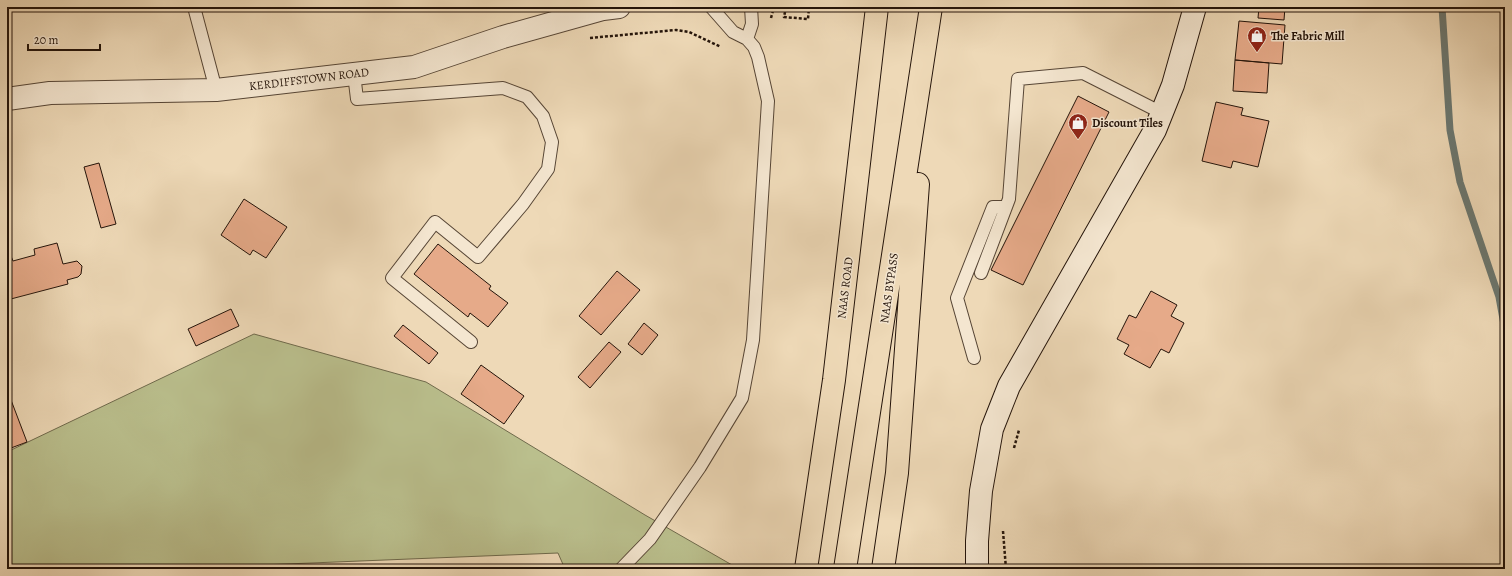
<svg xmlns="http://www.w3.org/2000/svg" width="1512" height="576" viewBox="0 0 1512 576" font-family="Alegreya,serif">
  <rect width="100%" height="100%" fill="#eed9b7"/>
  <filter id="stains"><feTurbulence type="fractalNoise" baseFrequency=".005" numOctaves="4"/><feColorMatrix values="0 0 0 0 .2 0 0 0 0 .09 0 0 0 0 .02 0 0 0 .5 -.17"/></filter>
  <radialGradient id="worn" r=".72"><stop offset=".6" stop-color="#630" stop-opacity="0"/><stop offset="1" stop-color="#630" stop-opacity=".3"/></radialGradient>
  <path fill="#babf8d" stroke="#6f6a4c" d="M254,334l172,48 219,133 94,54h-174l-7,-16 -321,13 -5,3h-225v-117z"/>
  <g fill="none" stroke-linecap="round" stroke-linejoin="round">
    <path stroke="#6b7770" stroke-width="7" d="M1442,7l8,123 10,52 39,115 6,33"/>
  </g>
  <path fill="#e6aa89" stroke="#24140a" d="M1259,7h26l-1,13 -26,-2z
    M1239,21l46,4 -3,39 -47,-4z
    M1235,60l34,3 -2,30 -34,-2z
    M1078,96l31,16 -86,173 -32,-15z
    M1216,102l27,6 -2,7 28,6 -11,46 -25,-6 -2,7 -29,-7z
    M99,163l17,61 -15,4 -17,-61z
    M244,199l43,28 -21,31 -13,-8 -3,5 -29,-20z
    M57,243l6,21 14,-3 5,5 -1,8 -3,3 -11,3 1,4 -61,16v-43l4,-1 2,5 22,-6 -1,-6z
    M438,244l53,42 -2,3 19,14 -20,24 -18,-14 -2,4 -54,-43z
    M617,271l23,19 -39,45 -22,-19z
    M1151,291l26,14 -6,11 13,7 -15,30 -8,-4 -11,19 -26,-14 5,-9 -12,-6 12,-24 7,3z
    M231,309l8,17 -43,20 -8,-17z
    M644,323l14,12 -16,20 -14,-11z
    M403,325l35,28 -9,11 -35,-28z
    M609,342l12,10 -31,36 -12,-11z
    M481,365l43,31 -20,28 -43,-30z
    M11,400l16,42 -16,6 -4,-13v-34z"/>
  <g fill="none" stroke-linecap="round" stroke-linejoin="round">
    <g stroke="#564535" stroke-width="14">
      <path id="lane" d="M194,7l22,83
        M747,39l5,-15 -1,-17
        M354,74l3,25 146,-11 24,9 16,19 9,26 -4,27 -25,35 -45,53 -43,-35 -43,56 79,64
        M981,273l28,-74 9,-120 65,-6 79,40
        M974,358l-17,-60 36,-91h13
        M621,569l29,-30 50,-72 42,-69 11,-58 15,-239 -10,-44 -4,-10 -7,-8 -14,-7 -22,-25"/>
    </g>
    <g stroke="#564535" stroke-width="24">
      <path id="street" d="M7,99l43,-6 166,-3 198,-23 89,-30 100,-28 16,-2"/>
    </g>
    <g stroke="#24140a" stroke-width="24">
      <path id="secondary" d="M977,569v-28l4,-50 11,-62 17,-43 146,-256 18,-45 22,-78"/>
    </g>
    <g stroke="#24140a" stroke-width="24">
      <path id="highway" d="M806,569l28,-189 43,-373
        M845,569l86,-562
        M883,569l14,-96 21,-289"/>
    </g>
    <path stroke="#24140a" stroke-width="2.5" stroke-dasharray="3 2" stroke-linecap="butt" d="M786,7l-2,10 24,2 1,-12
      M771,18l3,-11
      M590,38l86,-8 13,2 32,15
      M1014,448l5,-18
      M1003,531l3,38"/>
    <use href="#lane" stroke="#f4e6d0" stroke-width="12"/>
    <use href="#street" stroke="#f4e6d0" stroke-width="22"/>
    <use href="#secondary" stroke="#f4e6d0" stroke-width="22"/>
    <use href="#highway" stroke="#eed9b7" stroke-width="22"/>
  </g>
  <defs>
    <g id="shop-pin" transform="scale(1)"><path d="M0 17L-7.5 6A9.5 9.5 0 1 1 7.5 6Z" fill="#8f2418" stroke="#f4e6d0"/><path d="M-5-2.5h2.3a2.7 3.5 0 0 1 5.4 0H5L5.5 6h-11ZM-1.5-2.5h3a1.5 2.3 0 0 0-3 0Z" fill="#fff"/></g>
  </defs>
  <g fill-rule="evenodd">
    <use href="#shop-pin" x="1257" y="36"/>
    <use href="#shop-pin" x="1078" y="123"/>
  </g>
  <g text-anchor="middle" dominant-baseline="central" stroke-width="3" stroke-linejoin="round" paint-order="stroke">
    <g font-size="12" font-weight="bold" fill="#24140a" stroke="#f4e6d0" text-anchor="start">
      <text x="1271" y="36">The Fabric Mill</text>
      <text x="1092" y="123">Discount Tiles</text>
    </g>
    <g font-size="12" fill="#24140a" stroke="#f4e6d0">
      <text transform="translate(309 79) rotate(-7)">KERDIFFSTOWN ROAD</text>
      <text transform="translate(845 288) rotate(-83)">NAAS ROAD</text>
      <text transform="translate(889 288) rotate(-82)">NAAS BYPASS</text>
    </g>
  </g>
  <rect width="1512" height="576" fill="none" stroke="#eed9b7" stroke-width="24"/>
  <rect x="8" y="8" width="1496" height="560" fill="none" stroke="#24140a" stroke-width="2"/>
  <rect x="12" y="12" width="1488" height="552" fill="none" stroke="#24140a"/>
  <path d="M28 44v6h72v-6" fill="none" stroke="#24140a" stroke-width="2"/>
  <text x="34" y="44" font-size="12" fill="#24140a" stroke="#f4e6d0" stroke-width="3" paint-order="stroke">20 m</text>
  <rect width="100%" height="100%" filter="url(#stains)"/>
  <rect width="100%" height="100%" fill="url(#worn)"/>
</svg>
